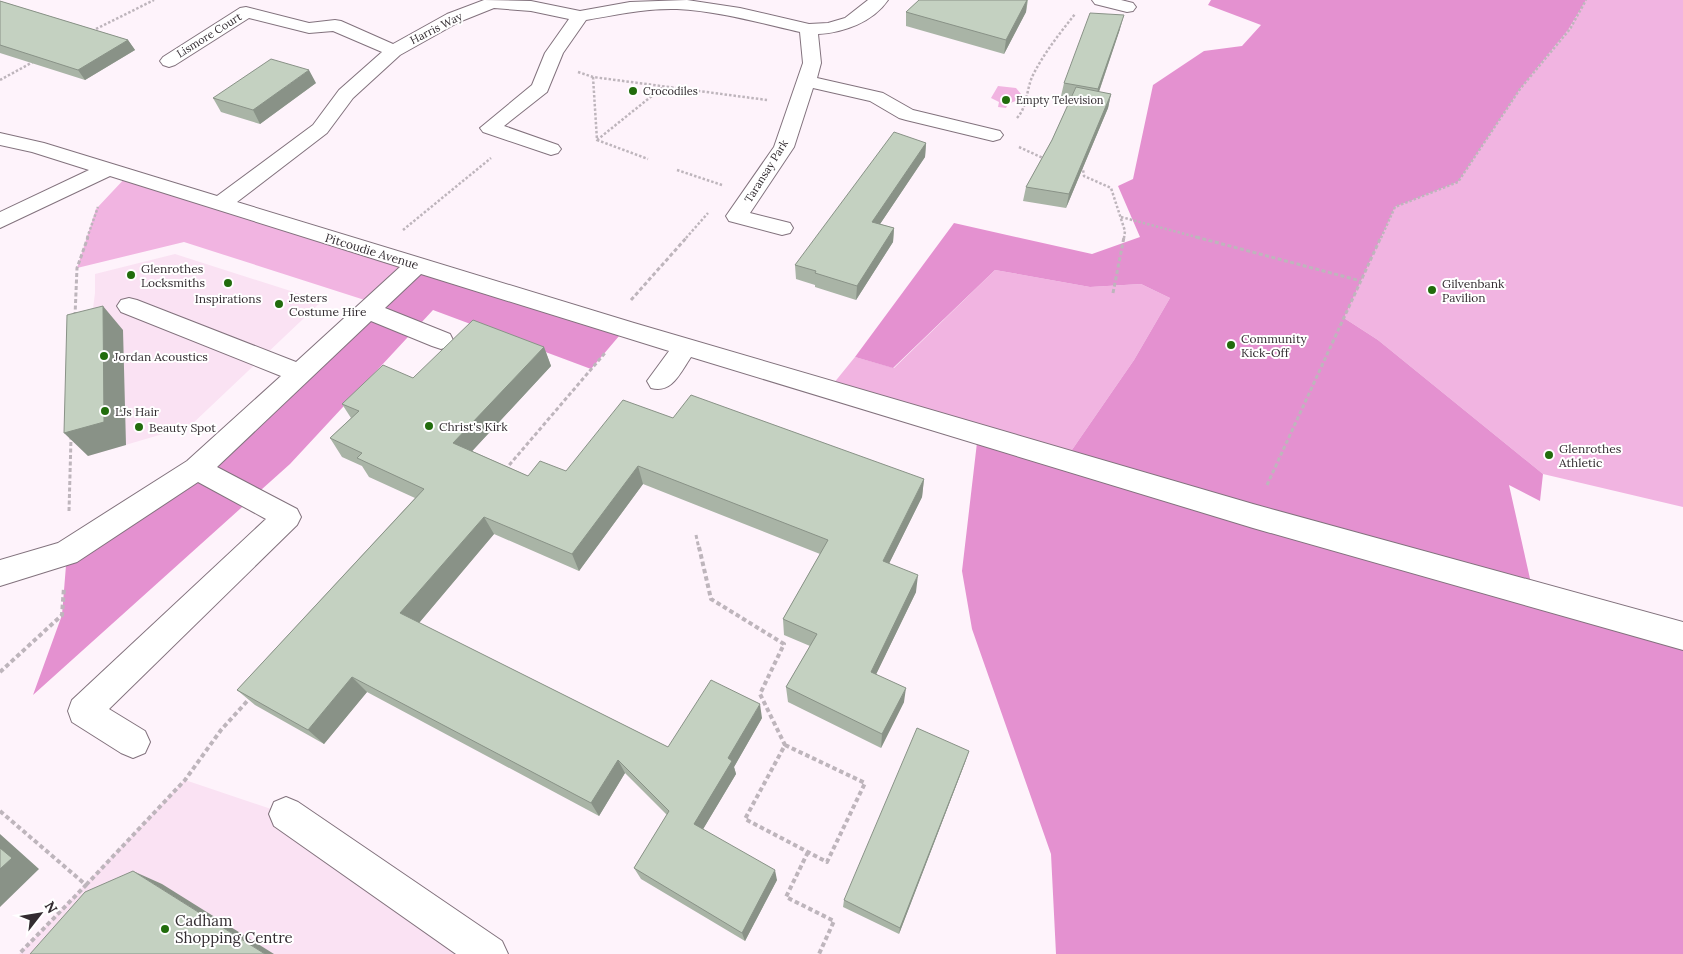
<svg xmlns="http://www.w3.org/2000/svg" width="1683" height="954" viewBox="0 0 1683 954" font-family="Lora,serif">
  <rect width="100%" height="100%" fill="#fef3fb"/>
  <path fill="#fae2f3" d="M175,254l147,47 -132,125 -102,30 1,-116 6,-47v-19z
    M185,780l101,34 203,140h-470z"/>
  <path fill="#f1b4e1" d="M1586,0h97v507l-140,-33 -165,-134 -34,-22 51,-111 63,-25 62,-93 49,-60z
    M998,86l18,2 5,6 -3,6 -10,4 -2,4 -8,-1 1,-5 -8,-4z
    M128,175l288,90 -42,38 -190,-61 -107,26 19,-59z
    M995,270l95,17 51,-3 29,14 -36,62 -69,100 -236,-71 26,-32 39,11z"/>
  <path fill="#e491d0" d="M1211,0h375l-18,30 -48,59 -62,93 -63,25 -51,111 34,22 165,134 -3,27 -31,-16 24,107 150,44v318h-627l-5,-100 -79,-225 -10,-58 16,-137 87,26 69,-100 36,-62 -29,-14 -51,3 -95,-17 -102,98 -38,-11 99,-134 138,31 48,-17 -22,-51 15,-7 20,-94 51,-34 38,-5 19,-21 -53,-20z
    M416,265l209,64 -34,40 -158,-59 -143,154 -257,231 29,-80 5,-62 130,-84z"/>
  <g fill="none" stroke-linecap="round" stroke-linejoin="round">
    <g stroke="#82727d" stroke-width="2">
      <path id="minor" d="M484,0l47,1 49,10 50,-9 57,-2 53,8 69,16 19,-1 17,-5 23,-18h20c-15,22 -45,33 -70,34l3,29 -4,15 66,15 30,17 87,21 3,4 -3,4 -7,2 -87,-21 -7,-2 -29,-17 -57,-13 -19,59 -44,66 40,10 3,5 -3,5 -8,2 -53,-14 -3,-5 48,-69 29,-84 -3,-31c-40,-9 -81,-21 -123,-23 -31,-1 -62,6 -91,11l-23,33 -16,39 -43,34 54,19 3,4 -3,4 -7,2 -68,-23 -3,-4 52,-43 13,-32 24,-34 -38,-8 -37,-3 -35,14 -59,33 -47,43 -26,35 -90,69 397,121 619,181 430,118v28l-430,-122 -562,-171c-11,16 -19,37 -40,31l-4,-7 22,-30 -248,-77 -36,34 65,26 3,6 -3,6 -9,3 -9,-3 -61,-25 -154,146 80,42 4,8 -4,8 -188,184 36,22 5,11 -5,11 -12,5 -12,-5 -49,-31 -4,-11 4,-11 194,-181 -68,-37 -121,80 -77,24v-26l58,-17 129,-82 94,-85 -160,-64 -4,-6 4,-6 8,-2 8,2 159,62 104,-95 -290,-91 -110,52v-16l89,-42 -57,-18 -32,-7v-12l44,10 173,53 96,-71 26,-35 43,-38 -49,-21 -24,2 -60,-15 -74,47 -6,2 -6,-2 -3,-4 3,-4 77,-49 6,-1 63,16 26,-3 6,1 52,23 54,-30z
        M1092,0h29l12,3 3,4 -3,4 -6,1 -32,-8z
        M286,797l12,5 204,139 6,13h-52l-182,-128 -5,-12 5,-12z"/>
    </g>
    <path stroke="#beb5bc" stroke-width="2.5" stroke-dasharray="2.5 2" stroke-linecap="butt" d="M92,31l62,-31
      M578,72l15,5 174,23
      M593,77l4,63 51,19
      M0,80l33,-18
      M1017,118c11,-12 9,-29 16,-43 11,-22 27,-42 42,-61
      M597,140l66,-53
      M1019,147l26,12
      M1080,168l3,1 1,7 27,12 14,43 -1,7
      M677,170l45,15
      M1121,217l79,21
      M403,230l88,-72
      M87,238l11,-31
      M686,238l22,-25
      M1381,238l14,-31 63,-25 62,-93 50,-60 16,-29"/>
    <path stroke="#beb5bc" stroke-width="3" stroke-dasharray="4 2.5" stroke-linecap="butt" d="M1196,237l165,44
      M1113,293l11,-56
      M631,300l56,-63
      M75,316l2,-48 11,-31
      M505,470l100,-117
      M1267,485l114,-248
      M69,511l2,-73
      M696,535l3,14"/>
    <path stroke="#beb5bc" stroke-width="4" stroke-dasharray="4.5 3" stroke-linecap="butt" d="M699,547l12,52 73,45 -24,50 25,51
      M0,672l62,-57 2,-28
      M785,745l80,38 -38,79 -82,-43z
      M0,811l86,74 -67,69
      M808,852l-22,45 48,24 -15,33
      M86,885l99,-105 36,-50 29,-32"/>
    <use href="#minor" fill="#fff" fill-rule="evenodd"/>
  </g>
  <path fill="#a9b4a6" d="M919,0h109l-2,12 -22,42 -98,-28v-14z
    M0,1l128,39 7,10 -50,30 -85,-27z
    M1120,29l-21,63 12,2 -3,14 -42,100 -43,-7 3,-14 26,-47 19,-42 -10,-2 3,-13z
    M316,83l-56,41 -39,-12 -8,-14z
    M926,143l-1,14 -45,67 14,4 -1,14 -37,58 -41,-13v-2l-19,-6 -1,-14z
    M544,347l7,19 -79,85 56,25 38,-5 107,-53 251,61 -2,18 -33,66 27,29 -40,82 28,28 -23,46 -93,-46 -2,-15 24,-41 -26,-11 -1,-16 37,-65 -177,-70 -64,87 -85,-37 -75,89 249,124 94,-29 -28,49 2,7 -33,55 74,51 -32,61 -104,-62 -7,-11 33,-53 -42,-42 -26,43 -232,-124 -43,52 -69,-39 -18,-15 178,-192 -46,-21 -7,-11 -20,-9 -12,-19 21,-20 -9,-14 71,-26z
    M966,760l-67,174 -56,-27 1,-7z"/>
  <path fill="#899287" d="M1027,0l-1,12 -22,42 2,-14z
    M1124,15l-4,14 -25,74 3,-14z
    M128,40l7,10 -50,30 -7,-10z
    M309,70l7,13 -56,41 -7,-14z
    M1111,94l-3,14 -42,100 3,-14z
    M926,143l-1,14 -53,79v-14z
    M894,228l-1,14 -37,58 1,-14z
    M103,306l20,24 3,115 -38,11 -24,-23z
    M544,347l7,19 -88,95 -10,-18z
    M638,466l5,18 -64,87 -7,-17z
    M924,479l-2,18 -40,81 1,-17z
    M484,517l10,17 -81,96 -13,-17z
    M918,575l-2,17 -46,95 1,-15z
    M352,677l15,15 -43,52 -16,-14z
    M906,688l-2,14 -23,46 1,-14z
    M760,704l2,14 -28,49 2,7 -37,62 -5,-12 34,-66z
    M969,751l-3,9 -67,174 1,-6z
    M618,760l7,13 -26,43 -8,-13z
    M0,834l39,35 -39,38z
    M775,870l2,10 -32,61 -3,-8z
    M133,871l29,13 112,70h-9z"/>
  <path fill="#c4d1c1" stroke="#899287" d="M919,0h108l-21,40 -100,-28z
    M0,1l128,39 -50,30 -78,-25z
    M1090,13l34,2 -26,74 -34,-6z
    M271,59l38,11 -56,40 -40,-12z
    M1076,87l35,7 -42,100 -43,-7 26,-47z
    M894,132l32,11 -54,79 22,6 -37,58 -42,-13 1,-2 -21,-6z
    M103,306l1,116 -40,11 3,-118z
    M473,320l71,27 -91,96 75,33 12,-15 26,10 57,-71 50,18 18,-23 233,84 -41,82 35,14 -47,97 35,16 -24,46 -96,-47 31,-53 -34,-15 45,-79 -190,-74 -66,88 -88,-37 -84,96 268,134 43,-67 49,24 -32,54 4,3 -38,63 81,46 -33,63 -108,-65 35,-57 -51,-51 -27,43 -239,-126 -44,53 -71,-40 187,-201 -67,-31 5,-5 -32,-15 29,-27 -17,-7 41,-39 30,13z
    M917,728l52,23 -69,177 -56,-28z
    M0,848l12,10 -12,11z
    M133,871l132,83h-235l55,-62z"/>
  <g fill="#216c0c" stroke="#fff" stroke-width="2">
    <circle cx="633" cy="91" r="5"/>
    <circle cx="1006" cy="100" r="5"/>
    <circle cx="131" cy="275" r="5"/>
    <circle cx="228" cy="283" r="5"/>
    <circle cx="1432" cy="290" r="5"/>
    <circle cx="279" cy="304" r="5"/>
    <circle cx="1231" cy="345" r="5"/>
    <circle cx="104" cy="356" r="5"/>
    <circle cx="105" cy="411" r="5"/>
    <circle cx="429" cy="426" r="5"/>
    <circle cx="139" cy="427" r="5"/>
    <circle cx="1549" cy="455" r="5"/>
    <circle cx="165" cy="929" r="5"/>
  </g>
  <g text-anchor="middle" dominant-baseline="central" stroke-width="4" stroke-linejoin="round" paint-order="stroke">
    <g font-size="11" fill="#332c31" stroke="#fff">
      <text transform="translate(436 28) rotate(-27)">Harris Way</text>
      <text transform="translate(209 35) rotate(-32)">Lismore Court</text>
      <text transform="translate(766 171) rotate(-58)">Taransay Park</text>
    </g>
    <g font-size="11" fill="#332c31" stroke="#fff" text-anchor="start">
      <text x="643" y="91">Crocodiles</text>
      <text x="1016" y="100">Empty Television</text>
    </g>
    <g font-size="12" fill="#332c31" stroke="#fff">
      <text transform="translate(372 251) rotate(17)">Pitcoudie Avenue</text>
    </g>
    <g font-size="12" fill="#332c31" stroke="#fff" text-anchor="start">
      <text x="141" y="268">Glenrothes<tspan x="141" dy="14">Locksmiths</tspan></text>
      <text x="1442" y="283">Gilvenbank<tspan x="1442" dy="14">Pavilion</tspan></text>
      <text x="289" y="297">Jesters<tspan x="289" dy="14">Costume Hire</tspan></text>
      <text x="228" y="298" text-anchor="middle">Inspirations</text>
      <text x="1241" y="338">Community<tspan x="1241" dy="14">Kick-Off</tspan></text>
      <text x="114" y="356">Jordan Acoustics</text>
      <text x="115" y="411">LJs Hair</text>
      <text x="439" y="426">Christ's Kirk</text>
      <text x="149" y="427">Beauty Spot</text>
      <text x="1559" y="448">Glenrothes<tspan x="1559" dy="14">Athletic</tspan></text>
    </g>
    <g font-size="15" fill="#332c31" stroke="#fff" text-anchor="start">
      <text x="175" y="920">Cadham<tspan x="175" dy="17">Shopping Centre</tspan></text>
    </g>
  </g>
  <g transform="translate(40 914) rotate(59)" stroke="#ffffff" stroke-width="4" paint-order="stroke">
  <path d="M0-4L9 19L0 12L-9 19Z" fill="#332c31"/>
  <text y="-8" font-size="14" font-weight="bold" text-anchor="middle" fill="#332c31">N</text>
  </g>
</svg>
